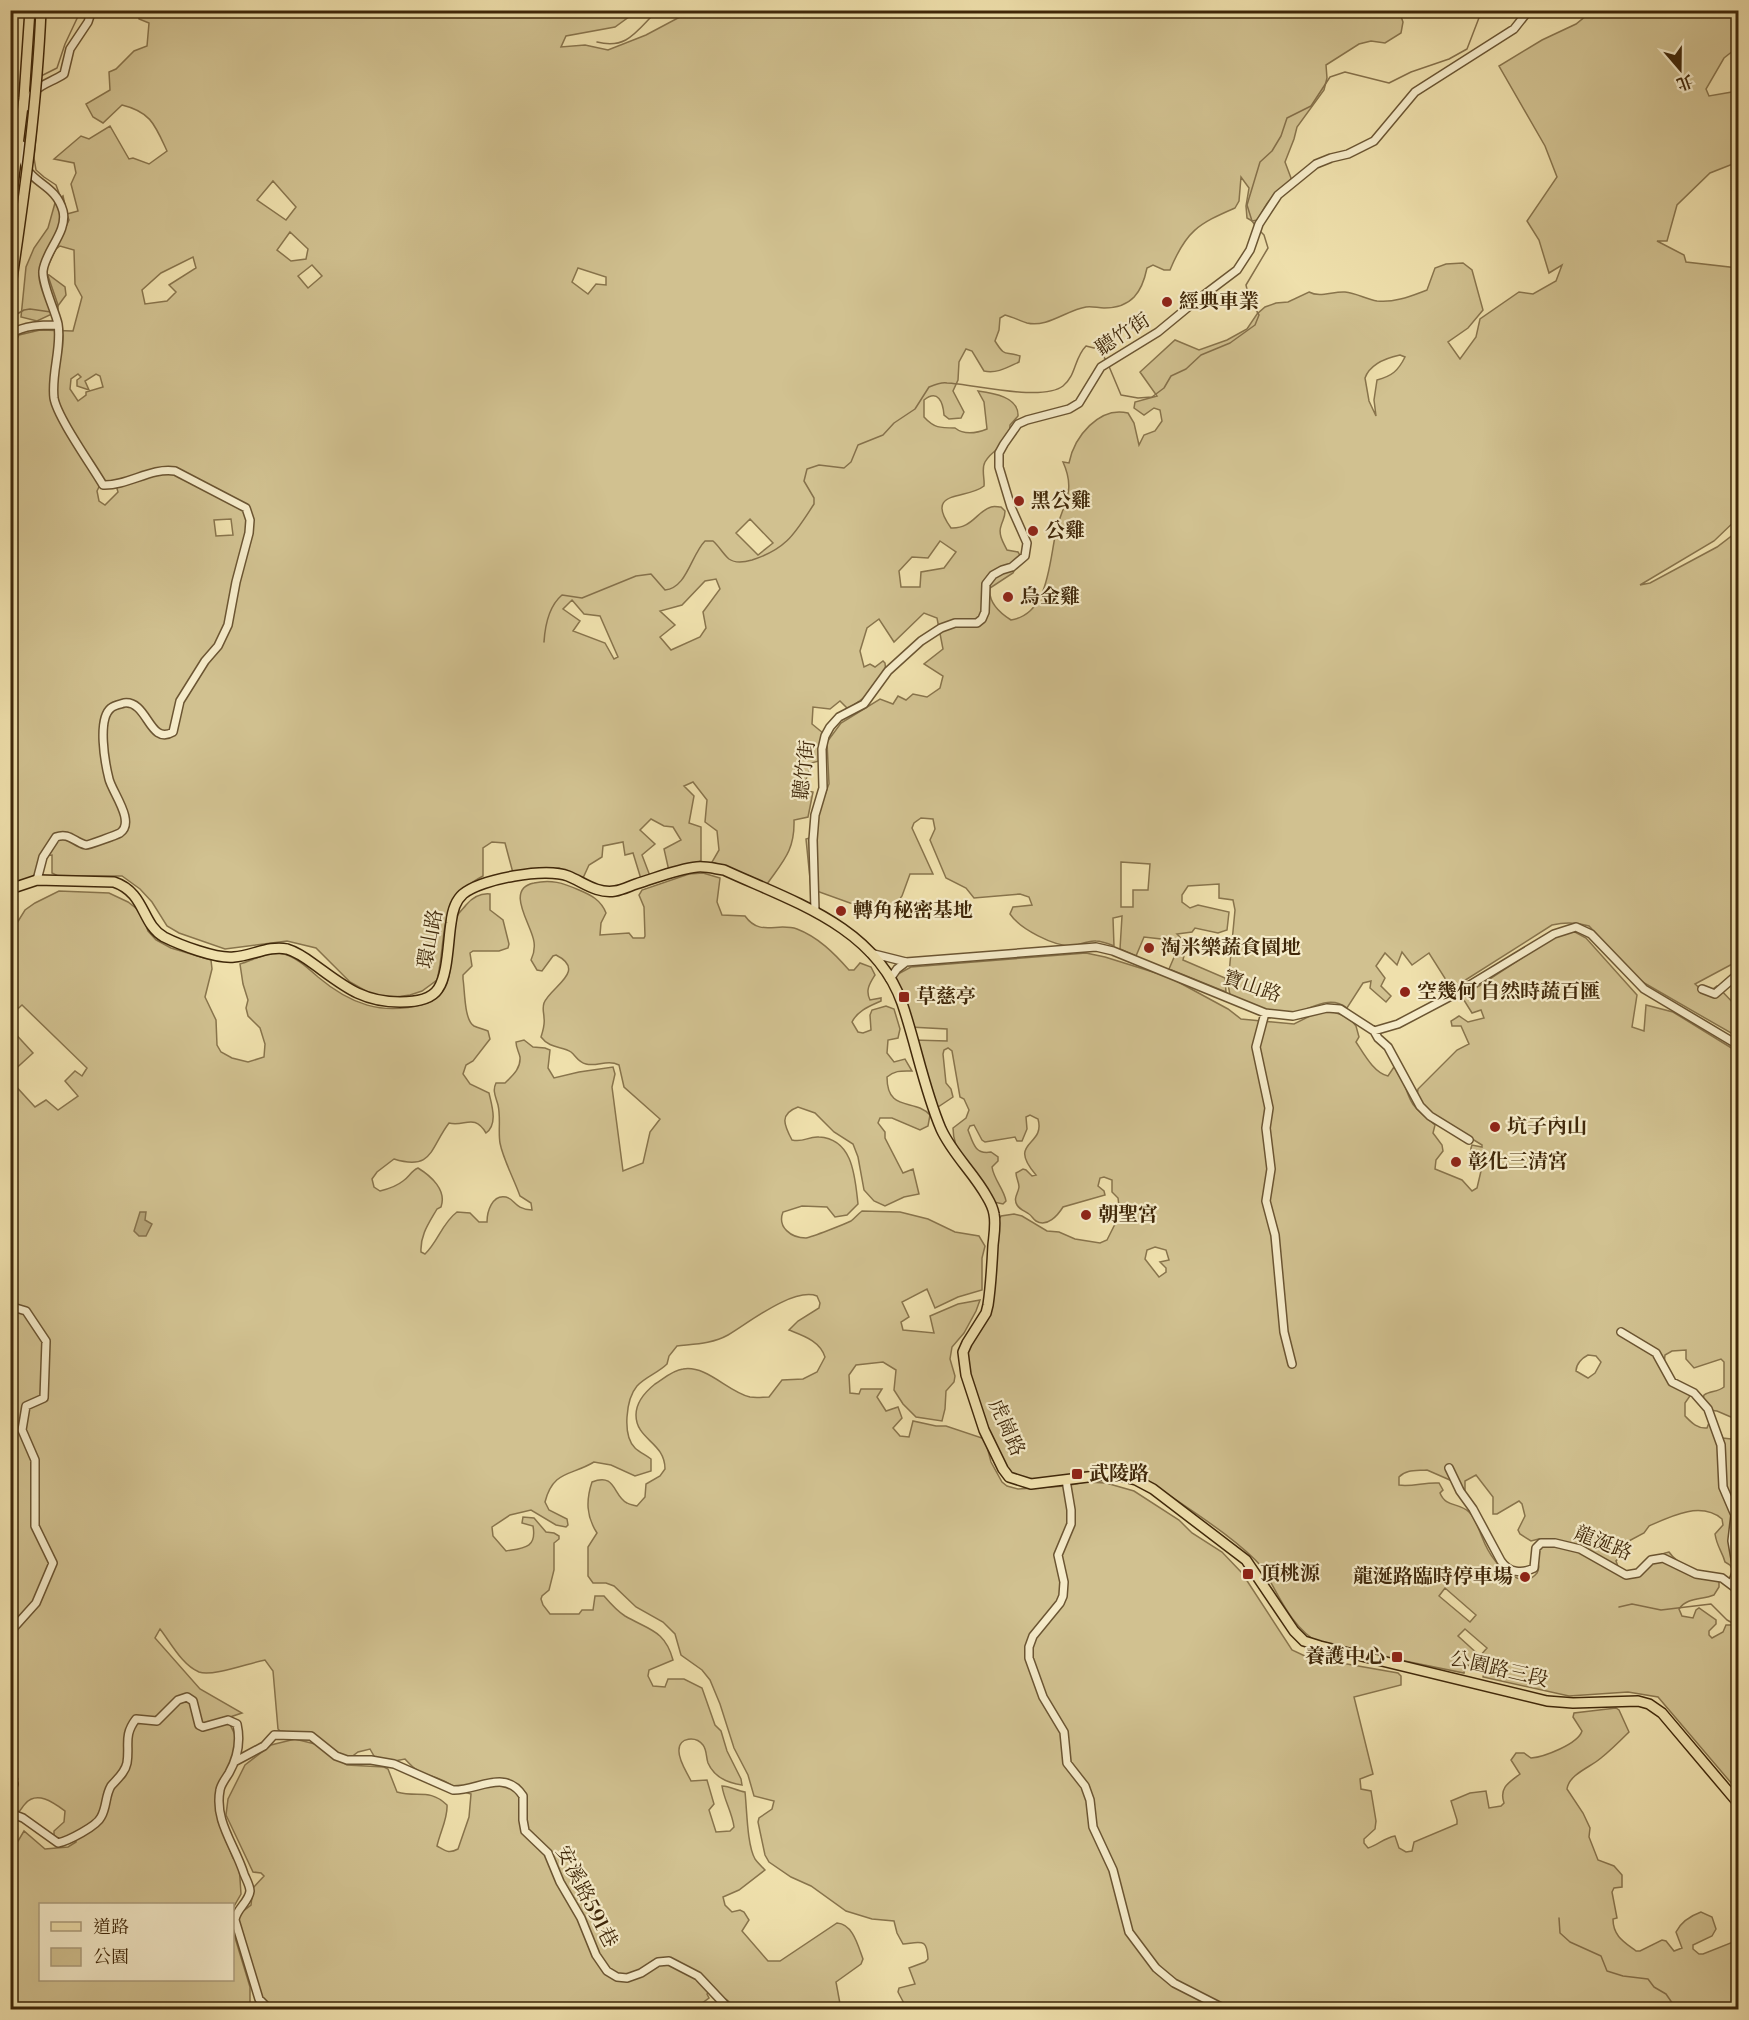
<svg xmlns="http://www.w3.org/2000/svg" width="1749" height="2020" viewBox="0 0 1749 2020" font-family="'Libre Bodoni','Noto Serif TC',serif">
  <rect width="100%" height="100%" fill="#efe0ac"/>
  <filter id="stains"><feTurbulence type="fractalNoise" baseFrequency=".00333" numOctaves="4"/><feColorMatrix values="0 0 0 0 .2 0 0 0 0 .09 0 0 0 0 .02 0 0 0 .5 -.17"/></filter>
  <radialGradient id="worn" r=".72"><stop offset=".6" stop-color="#630" stop-opacity="0"/><stop offset="1" stop-color="#630" stop-opacity=".3"/></radialGradient>
  <path fill="#d1c190" stroke="#88744c" stroke-width="1.5" fill-rule="evenodd" d="M138,11h499l-22,16 -49,9 -5,11 24,-2 23,5 38,-15 45,-24h708l4,11 -2,11 -16,10 -14,-2 -12,3 -33,21 1,13 -3,12 -27,37 -3,12 -9,23 6,16 -2,6c-16,9 -23,19 -31,36l-6,1 -5,-3 -1,-12 3,-18 -8,-11 -2,24 -4,7c-37,16 -49,23 -65,62h-6l-11,-5 -6,3c-5,24 -15,40 -43,40 -6,0 -12,-2 -18,-1 -19,3 -39,21 -59,16 -7,-2 -14,-6 -22,-8l-5,3 -1,12 -4,11c11,18 10,9 25,15l-1,6c-11,5 -22,12 -35,9l-12,-20 -6,-2 -7,13 -1,18 -5,11 11,21 -3,6 -12,1 -5,-4c-1,-13 -6,-26 -20,-15v17c10,11 16,11 31,11 9,7 22,5 32,1l-3,-27 -6,-11c15,2 41,6 40,25l-8,9c0,26 -15,19 -25,37 -4,7 0,17 -1,24 -17,14 -61,3 -33,42 21,1 26,-17 40,-21 3,-1 7,0 10,0l4,4c0,7 -2,8 -4,15 -3,8 2,16 6,24l11,2 3,5 -8,16 -23,15c-2,14 10,25 21,32 38,-6 38,-58 45,-88 6,-28 21,-39 7,-70l6,1c5,-26 30,-57 59,-50l6,10 5,22 5,-10 11,-4 7,-10 -2,-11 -6,-2 -10,7 -10,-7 1,-6 22,-6 -17,-24 35,-32 24,10 28,-10 20,-11 10,-15 8,-7 11,-4 12,-1 21,-10c11,6 24,-1 36,0 11,1 21,7 32,9 18,2 34,-5 50,-11l8,-22 11,-4 17,-1 9,7 11,40 -15,18 -20,14 12,17 16,-22 4,-18 39,-27 14,2 23,-13 6,-16 -13,8 -10,-33 -12,-19 30,-44 -12,-31 -46,-80 43,-26 34,-16 16,-13h137l9,16v20l-14,11 -18,31 3,7 29,-5v71l-28,11 -33,32 -10,36h-10l27,14 2,7 52,6v250l-24,23 -74,44 10,-2 67,-36 21,-16v430l-43,23 11,10 11,-8 21,22 -2,7 2,4v18l-99,-57 -50,-54c-13,-4 -24,-4 -37,-1l-107,68 -5,-4 8,-6 -19,-30 -17,12 -10,-13 -5,13 -12,-12 -9,13 9,12 -4,8 10,10 -5,6 -16,-14 1,-7 -8,2 -16,25c-22,-17 -44,10 -68,6 -16,-3 -33,-13 -49,-19l-2,-11 7,-74 -2,-10 -14,-2v-14l-31,2 -6,9v7l8,6 8,-3 31,7 -2,18 -9,3 -23,-5 -3,4 -15,2c9,8 9,16 6,26l42,18 1,14 -57,-23 6,-14 -13,-5 -1,-11 -17,-2 -8,19 -16,-7 2,-33 -9,2 1,28c-5,-2 -12,-5 -18,-5 -8,-1 -16,4 -24,5 -19,0 -52,-17 -62,-32l3,-7 19,-2 -3,-8 -9,-3 -46,4 -8,-10 -20,-10 -16,-38 5,-11 -2,-10 -12,-1 -7,5 -2,5 21,46h-23l-8,22 -8,10 -44,-3 -39,-14 -5,-50 10,-3v-18l13,-34 -2,-42 14,-19 39,-24 13,5 5,-8 8,4 7,-6 14,3 13,-9 3,-12 -19,-12 19,-15 -6,-31 -13,-5 -30,29 -15,-23 -12,9 -7,23 4,16 6,-3 5,3 8,-6 2,2 1,10 -14,19 -24,17 -8,-8 -10,8 -17,-2 -1,17 11,9 -4,28 -8,2 -8,27 10,2 -5,25 -14,3c1,32 -12,42 -29,67l-13,-10 -40,-15 7,-12 -2,-19 -12,-9 2,-22 -14,-18 -9,4 10,10 -5,27 12,4v34l-32,10 -5,-22 17,-9 -8,-13 -9,-1 -13,-7 -11,11 15,14 -13,11 8,21 -9,3 -8,-26 -8,2 -2,-13 -20,4 -1,11 -13,8 -6,13 -24,-10 -46,5 -8,-30 -13,-1 -9,6v28c-48,25 -35,58 -46,104l-15,11 -12,4 -14,2 -23,-2 -23,-13 -34,-34 -29,-7 -62,8 -46,-16 -12,-7 -15,-24 -12,-13 -18,-13h-64l-6,-3v-18l-8,1 -10,20 -23,8v-520l3,-19 5,-10 21,-5 33,1 9,-34 -7,-13 -1,-34 -14,-4 -16,12 -4,16 9,1 16,12 1,8 -14,19 -15,7 -16,-4 5,-50 8,-19 14,-20 7,-25 8,-7 4,18 11,-3 -7,-27 5,-11 -2,-10 -20,-4 27,-23 8,3 21,-13 19,33 4,-1 16,6 18,-13c-12,-26 -16,-39 -45,-46l-19,18 -10,-6 -7,-13 24,-14 -1,-18 7,-3 18,-18 13,-5 2,-23 -10,-4zM273,181l23,26 -10,13 -29,-20zM290,232l18,17 -2,10 -15,2 -14,-11zM193,257l3,11 -27,17 7,7 -9,9 -22,3 -3,-14 19,-17zM312,265l10,11 -14,12 -10,-12zM578,268l28,9v8l-10,-1 -8,10 -16,-12zM1400,355l5,2c-7,14 -13,19 -28,23l-3,20 2,16 -7,-15 -4,-23c5,-14 21,-20 35,-23zM78,374l3,3 -4,3v6l12,4 -4,-9 11,-7 4,2 3,11 -17,5v3l-8,6 -8,-12 1,-10zM116,485l2,7 -13,13 -6,-4 -2,-10 2,-4zM231,519l2,16 -17,1 -2,-16zM750,519l23,24 -15,12 -22,-22zM940,541l16,11 -12,16 -23,4 -1,15h-19l-2,-16 13,-14 16,1zM716,579l4,10 -17,23 3,16 -6,9 -29,13 -11,-13 15,-12 -15,-14 22,-6 23,-24zM572,600l12,14 16,2 18,41 -4,2 -9,-16 -32,-12 7,-10 -17,-12zM1121,862l29,2 -2,26h-15v17h-12z
    M703,873l17,5 -3,24 5,13 23,1c15,21 32,6 52,13 21,8 37,24 52,41h5l6,-7 11,4 4,8c-5,8 -10,15 -5,25l11,-2v3c-11,5 -23,9 -29,21l6,10 5,1 8,-3 -1,-15 2,-5 14,-4 8,3 6,20 -2,9 -10,2 -1,13 7,9 11,-3 7,12c-10,0 -17,-1 -25,6 0,36 28,21 43,38l-2,11 -8,4 -28,-12h-12l-2,5 7,9v6l18,35 10,-4 6,25 -15,3 -19,9 -11,-5 -10,-11 -6,-33 -5,-13 -19,-12 -19,-19 -17,-6c-19,7 -14,18 -6,33 12,3 16,-4 27,-3 35,2 36,42 39,67l-11,11 -12,2 -8,-10 -25,-1 -19,6c-6,15 8,26 23,26 6,-1 39,-14 45,-17 4,-3 7,-7 11,-10l38,1 28,7 27,13 24,4 6,10 -3,12v32l-24,7 -23,11 -8,-19 -25,13 7,15 -8,5 2,8 31,3 -4,-17 28,-12 22,-4 -4,11 -12,22 -12,14 -2,12 5,17 -1,6 -8,9 -1,18 -3,12 -26,-4 -13,-13 -9,-14 2,-20 -13,-8 -27,3 -7,10 1,18 9,1 2,-5h21l-5,8 9,14 12,-4 4,11 -9,10 7,8 9,1 4,-16 23,5h10l39,13 6,23 11,20 5,4 11,3 48,-3 19,-4 21,1 28,8 45,29 13,13 30,19 20,21 50,77 15,7 91,16 3,3v9l-47,12 19,77 -13,5 1,10 10,2 5,30 -1,8 -11,10v4l4,5c10,-3 16,-10 27,-12l4,12 7,4 6,-1 2,-9 43,-18v-4l-6,-19 19,-8 16,-2 3,17 12,-2 3,-3c-5,-15 4,-20 16,-29l-9,-14 5,-7h8l7,5c13,-1 47,-14 51,-27l-9,-14 1,-4 42,-5 3,2 10,22c-9,9 -18,18 -28,26 -10,9 -32,16 -34,31l16,24 7,15 -1,9 9,23 16,6 8,9v12l-8,1 -2,4 5,26 -4,1c0,17 11,23 23,32h4l22,-11 4,1 8,10 8,-3 -6,-16c5,-10 14,-16 25,-20l11,5 4,12 -4,7 -19,9v4l6,5h4l35,-14v66l-23,-1 -13,5h-264l-2,-4 -6,-2 -8,6 -515,-1 -9,-17 1,-4 16,-4 -6,-16 16,-6 3,-3c-1,-21 -6,-17 -25,-15l-6,-11 -3,-12 -22,-2 -26,-8 -35,-25 -20,-9 -22,-15 -4,-7 -7,-33 1,-4 13,-9 2,-8 -20,-5 -6,-21 -14,-27 -14,-44 -10,-24 -8,-10 -21,-15 -6,-21 -12,-12 -27,-15 -22,-21 -8,-3h-13l-5,-7v-29l9,-14c-11,-17 -11,-33 -5,-51 24,-10 21,14 35,21 3,2 7,2 10,3l8,-9 1,-13 14,-8 5,-7c0,-27 -29,-29 -29,-54 0,-13 9,-23 19,-31 8,-5 18,-14 28,-15 24,-4 45,23 67,28 7,1 13,0 19,0l13,-17 21,-1 14,-7 8,-15c-5,-16 -21,-21 -36,-27l9,-9 21,-13 1,-5 -3,-7c-24,-9 -70,28 -89,39 -16,9 -34,9 -51,11l-8,10 -2,8c-9,9 -22,13 -30,22 -11,13 -15,49 -2,62 4,4 11,7 16,11v12l-16,5 -24,-11 -17,-3c-23,14 -41,8 -49,40l4,8 18,9 1,6 -2,2 -10,-2 -25,-15 -21,5 -18,12 1,9 13,15c18,-3 31,-3 27,-25l-11,-3 1,-6 11,1 12,14 8,1 5,3v3l-5,4v27l-5,20 -7,6 -1,3 2,6 7,9h29l3,-4h11l2,-14h9c6,7 13,15 21,20 24,14 40,14 48,44l-24,10 -1,6 5,10 12,1 3,-8h16l18,9 13,37 6,6 6,20 14,28 1,6c-14,-2 -28,-8 -34,-22 -2,-5 -1,-13 -5,-18 -7,-9 -24,-8 -24,5 -1,10 8,22 12,31l16,-1 7,24 -5,6 7,22 14,-1 4,-4c-2,-15 -10,-27 -12,-41 8,0 15,5 23,6 2,18 2,53 10,67 3,4 7,8 10,11l-26,20 -16,7 2,8 7,7 8,-2 4,2 5,8 -7,11 26,30h12l57,-38c16,1 21,23 26,36l-2,5 -25,18 5,27h-104l-10,-9 -16,-11 -4,5 2,4 -11,8 -9,4 -417,-1 -10,-9 -25,-80 5,-8 9,-7 2,-17 11,-12 -3,-3 -8,-1 -27,-57 2,-16 17,-34 26,-20 24,-6 20,5 32,21 37,2 4,2 9,23c21,6 32,-4 50,13 1,13 -7,27 -10,41 9,5 12,8 21,3l11,-32 2,-23c-12,-3 -17,-8 -27,-13 -20,-10 -22,-3 -39,-22l-21,4 -10,-7 -4,-7 -12,3 -8,6 -12,-3 -23,-20 -35,-4 -2,-2 -5,-58 -8,-11c-16,3 -53,17 -66,12 -17,-7 -28,-29 -39,-43l-5,9 45,51 42,24 -15,5 8,17 -1,29 -17,39 1,18 15,37 6,6 2,30 -8,14 -1,-4h-192v76h192l1,-49 17,56v22h-239v-160l3,-1 10,-17 21,18 23,-2 8,-5v-3l-22,1v-9l10,-9 1,-11c-11,-8 -28,-21 -40,-7 -4,4 -4,8 -10,11l-4,-5 -1,-18 8,-13 -8,-13 1,-34 2,-11 -3,-5 1,-635 24,26 11,-7 12,10 20,-14 -13,-15 10,-10 7,5 5,-8 -65,-63 -11,10 1,-84 13,-21 10,-7 24,-12 50,2 19,9 13,10 7,19 8,9 15,8 40,12 1,9 -7,28 11,23 1,25 4,7 11,6 16,4 16,-5 1,-13 -5,-16 -12,-12 -2,-8 2,-8 -5,-16 -3,-20c11,-3 30,-13 39,-11 15,2 28,14 39,24 32,27 64,39 106,27 40,-11 20,-62 34,-89 1,-3 6,-7 8,-10 7,-8 14,-12 24,-11v16l13,10 6,24 -1,4 -9,3h-26l-3,2 2,13 -9,9v4c2,12 1,41 11,47 4,2 9,3 14,5l2,8 -17,22 -7,4 -3,9 7,10 19,9c3,13 9,31 -3,40 -12,-20 -21,-6 -37,-10 -19,25 -16,48 -55,36l-17,13 -5,7 2,8 6,4c8,-2 17,-5 23,-10 6,-4 8,-10 15,-13 13,8 29,22 23,39l-4,2c-8,14 -17,26 -16,43l4,2c13,-12 17,-31 32,-42l13,1 9,9h8c0,-10 5,-28 19,-25 9,2 8,12 26,13l-1,-7 -11,-7c-6,-17 -17,-37 -20,-53 -2,-12 1,-25 -2,-38 -2,-8 -6,-14 -2,-22h9c7,-7 16,-14 15,-26 -1,-5 -4,-9 -4,-15l8,-2 9,7 12,1 5,2 -2,18 6,10 25,-6 34,-5 2,7 -3,13 11,84 20,-8 7,-31 10,-13 -36,-32 -5,-22c-12,-6 -22,2 -33,-1 -8,-2 -10,-8 -15,-12 -9,-6 -21,-3 -30,-15 2,-6 4,-13 3,-19 0,-5 -2,-9 0,-15 6,-16 44,-32 12,-48l-3,1 -11,15 -5,-1 -6,-10c3,-6 4,-11 3,-18 -2,-17 -30,-53 0,-59 17,-4 29,0 45,7 12,5 22,10 27,23l-5,10 -1,12 29,-2 4,5h11l1,-2 -1,-29 -5,-12 3,-5 47,-16z
    M1567,932h8l11,6 51,57 -5,32 12,4 2,-26 27,7 65,40v368l-21,-9 -9,-1 -5,-11 1,-4c6,-4 14,-3 20,-8v-25l-3,-3 -27,9 -8,-9v-9l-14,1 -7,4c-3,22 11,26 27,38l-7,10v13c6,6 12,13 22,12l3,-8 4,-1 9,19 8,1 7,-9v151l-8,-16 -5,-3c-3,-11 -8,-15 -10,-28l8,-9 -1,-6c-21,-18 -51,-3 -73,7l-5,7 -17,9v6l-11,13 3,8c23,10 29,-14 50,-17 10,15 33,22 50,27v8l-5,8c-12,5 -27,2 -35,14l3,7 11,2 3,-8 3,-2 17,12v4l-7,7v4l3,3 11,-6 3,-7h12v166l-80,-94 -30,-5 -59,4 -86,-19 2,-8 -19,-4 -2,8 -143,-29c-29,-15 -42,-48 -58,-76 -31,-34 -80,-62 -117,-89 -17,-7 -32,-8 -50,-8 -28,1 -70,23 -92,-4 -11,-13 -16,-34 -22,-50 -6,-18 -24,-52 -15,-70 5,-10 16,-19 21,-30l11,-98 2,-3 13,-2 8,2 25,15 12,1 16,7 25,4 7,-3 13,-26 -2,-16 -6,-6v-12l-8,-3 -4,1 -2,8 6,5 1,4 -42,12c-5,8 -16,21 -27,14 -3,-2 -4,-5 -7,-7 -4,-3 -9,-4 -12,-9 -4,-7 1,-11 2,-18 0,-5 -3,-9 -3,-14l7,-4 3,1 6,6 4,-1c-30,-35 10,-28 2,-56l-8,-4 -4,2 1,12 -5,12h-5l-2,-4 -30,5 -3,-2 -8,-15 -4,1 -2,4c5,13 7,25 23,22l7,5v4l-6,6c2,13 12,22 14,34l-3,3 -9,-2c-16,-21 -41,-46 -41,-74l13,-10 3,-8 -5,-11 -4,-2 -8,-46 -4,-3 -4,2 -1,4 3,29 5,6 2,8 -15,10 -5,-7 -19,-60 33,1v-12l-37,-2 -15,-49 3,-4 13,-7 175,-14 19,4 64,20 59,32 13,10 53,5 18,-9 11,-3 8,-1 11,4 10,6 4,5 3,11 -3,5c8,12 18,31 32,34l6,-9c10,9 11,23 17,34 4,9 16,17 24,24l-2,8 9,12 1,6 -7,9 -1,9 27,11 10,11 5,-3 4,-17c-4,-10 -14,-14 -9,-26l10,2v-2l-55,-34 -10,-15 1,-7 39,-39 12,-6 -8,-18h-9l-1,-5 8,-5 9,6 16,-4 -3,-8 -9,3 -10,-16 95,-62zM1155,1247l11,3 3,10 -9,2 6,6v4l-7,5 -14,-18 2,-9zM1588,1355l8,1 5,6 -6,11 -7,5 -12,-7c0,-7 6,-13 12,-16zM1427,1470l32,14 6,6v-9l11,-6 17,22v17h4l22,-13 3,3 3,12 -7,14 2,4 11,7 8,-2 1,5 -5,11c2,6 6,12 2,18 -6,7 -11,8 -20,5 -16,-5 -29,-25 -35,-41 -4,-9 -6,-18 -13,-25 -10,-10 -23,-4 -29,-19l3,-3 -4,-7c-14,-1 -27,4 -40,2v-8c7,-8 18,-6 28,-7zM1445,1588l31,27 -6,7 -31,-26zM1465,1629l22,19 -7,8 -22,-20z
    M11,1029l22,24 -22,20z"/>
  <path fill="#b3a175" stroke="#85704a" stroke-width="1.5" d="M140,1212h6l-1,8 7,4 -6,12h-7l-5,-5z"/>
  <g fill="none" stroke-linecap="round" stroke-linejoin="round">
    <path stroke="#85704a" stroke-width="1.5" d="M597,42c27,7 37,-7 54,-25h16l18,-7
      M41,76l16,-8 8,-24 16,-34
      M40,90l-6,68 2,12 8,7 12,8 13,35 -22,48
      M1255,225l-3,-4 -5,-16 13,-43 12,-11 9,-15 6,-18 24,-12 19,-29 15,-5 44,11 22,-11 38,-13 18,-10 15,-39
      M47,273l11,32v4l-2,1
      M10,318l14,-8 6,-1 21,3
      M1108,364l13,31 17,3 14,-1 12,-9 7,-12 15,-7 15,-14 29,-12 25,-18 4,-10 -10,-17 -3,-13 22,-37 -4,-13 -4,-4
      M544,642c1,-16 5,-36 18,-47l20,3 54,-22 15,-2 14,16c22,-2 26,-35 40,-49h8c6,5 10,13 16,18 7,5 16,3 23,1 35,-11 43,-27 62,-56v-6l-10,-17 3,-12 12,-4 25,3 7,-6 7,-17 25,-10 11,-12 21,-14 14,-22c5,-2 12,-5 18,-4 26,1 95,19 116,3 13,-10 11,-28 23,-40l12,3 8,11
      M1619,1607l13,-3 29,6 50,-6 16,16 11,6
      M1559,1918l1,15 10,9 31,14 6,15 16,5 25,3 6,8 12,7 11,16
      M1712,2010h1"/>
    <g stroke="#6b5532" stroke-width="10">
      <path id="minor" d="M26,107c6,-22 21,-22 38,-33l6,-25 18,-27 4,-12
        M22,145c-3,40 32,33 41,66 5,21 -18,40 -20,60 -1,14 12,39 15,53 4,24 -7,49 -4,74 3,19 38,68 49,87 25,1 48,-18 72,-14l71,37 4,12 -1,13 -13,49 -8,43 -10,21 -13,15 -25,40 -7,31c-24,14 -25,-32 -49,-29 -3,1 -10,2 -13,5 -14,11 -6,55 -2,71 3,13 27,43 11,54 -4,2 -31,12 -34,12 -12,-3 -17,-13 -30,-8l-13,20 -6,23
        M10,334c15,-9 31,-9 48,-9
        M815,911l-2,-71 2,-25 8,-27 -1,-39 3,-13 5,-9 9,-10 25,-13 24,-33 33,-30 20,-13 14,-5h22l5,-4 3,-7 1,-28 7,-9 9,-5 10,-3 13,-11 2,-13 -16,-36 -12,-40v-14l5,-9 14,-20 9,-4 42,-11 10,-6 22,-36 57,-35 34,-28 45,-34 13,-20 9,-26 19,-29 38,-31 15,-6 17,-4 26,-13 41,-49 99,-63 15,-19
        M870,953l36,9 190,-15 17,4 152,62 28,3 34,-8 13,1 34,22 24,-7 57,-30 99,-60 22,-7 15,7 53,55 94,56
        M890,979l7,-10 9,-7
        M1702,989l13,5 23,-20
        M1265,1013l-9,34 13,61 -3,20 5,41 -5,32 9,34 9,97 8,32
        M1374,1031l4,7 10,9 32,59 10,10 39,24
        M10,1309l6,-1 10,3 20,30 -2,57 -18,8 -4,24 13,30v66l18,37 -17,40 -26,29
        M1621,1332l35,21 16,29 22,11 14,16 13,36 2,42 12,28 -3,26 5,29 -5,14
        M1449,1468l11,23 13,18 28,52c8,12 21,13 33,7l2,-20 5,-5h14l25,6 46,26 12,-2 13,-13 12,-2 33,16 26,4 16,12
        M1066,1480l5,30v14l-13,31 6,27 -1,14 -3,7 -27,33 -4,11v11l14,39 21,35 3,31 18,23 5,14 3,27 20,43 16,62 27,36 18,15 53,27
        M236,1761l28,-15 10,-11 37,1 25,20 11,4h24l23,4 59,26c24,1 52,-22 70,6v24l2,11 23,22 12,29 21,36 15,37 11,16 10,6 10,1 14,-5 17,-11 11,-1 29,15 32,34
        M10,1776l4,8 -4,10
        M10,1813l13,5 35,25c10,-2 39,-17 43,-26 6,-10 4,-21 10,-31 6,-7 14,-13 16,-23 3,-18 -4,-27 9,-44l21,2 21,-21 9,-3 6,4 6,24 4,2 25,-7 9,4c4,18 1,33 -8,49 -3,5 -8,11 -9,17 -6,31 15,55 24,84 2,5 6,12 6,17 -1,11 -14,18 -15,29l24,79 11,11"/>
    </g>
    <g stroke="#3f2709" stroke-width="12">
      <path id="major" d="M10,208l14,-110 6,-88
        M10,889l27,-9 77,2c32,11 27,42 50,55 16,8 52,22 70,20 17,-1 36,-12 53,-8 10,3 20,10 28,16 29,21 47,37 85,37 12,0 31,-2 38,-13 10,-14 10,-48 13,-66 1,-10 4,-22 12,-29 18,-15 83,-27 105,-18 15,6 29,18 47,15 7,-1 15,-5 21,-7 20,-6 41,-15 61,-17 9,-1 19,2 27,3 67,31 151,56 178,133 14,41 22,86 39,126 12,26 33,44 46,68 3,5 6,11 7,17 2,10 0,21 -1,31 -1,20 -2,40 -5,60l-2,8 -19,30 -4,9 1,8 2,15 18,55 19,39 6,8 22,7 81,-10 24,6 17,9 93,71 48,71 10,10 16,5 227,55 26,2 65,-2 11,3 13,9 76,90"/>
    </g>
    <use href="#minor" stroke="#f5ebc9" stroke-width="7"/>
    <use href="#major" stroke="#efe0ac" stroke-width="9"/>
    <g stroke="#3f2709" stroke-width="12" stroke-linecap="butt">
      <path id="major-bridge" d="M10,292c14,-94 27,-187 31,-282"/>
    </g>
    <use href="#major-bridge" stroke="#efe0ac" stroke-width="9"/>
  </g>
  <g fill="#8f2418" stroke="#f5ebc9" stroke-width="2">
    <circle cx="1167" cy="302" r="6"/>
    <circle cx="1019" cy="501" r="6"/>
    <circle cx="1033" cy="531" r="6"/>
    <circle cx="1008" cy="597" r="6"/>
    <circle cx="841" cy="911" r="6"/>
    <circle cx="1149" cy="948" r="6"/>
    <circle cx="1405" cy="992" r="6"/>
    <rect x="898" y="991" width="12" height="12" rx="3"/>
    <circle cx="1495" cy="1127" r="6"/>
    <circle cx="1456" cy="1162" r="6"/>
    <circle cx="1086" cy="1215" r="6"/>
    <rect x="1071" y="1468" width="12" height="12" rx="3"/>
    <rect x="1242" y="1568" width="12" height="12" rx="3"/>
    <circle cx="1525" cy="1577" r="6"/>
    <rect x="1391" y="1651" width="12" height="12" rx="3"/>
  </g>
  <g text-anchor="middle" dominant-baseline="central" stroke-width="4.5" stroke-linejoin="round" paint-order="stroke">
    <g font-size="20" font-weight="bold" fill="#3f2709" stroke="#f5ebc9" text-anchor="start">
      <text x="1179" y="302">經典車業</text>
      <text x="1031" y="501">黑公雞</text>
      <text x="1045" y="531">公雞</text>
      <text x="1020" y="597">烏金雞</text>
      <text x="853" y="911">轉角秘密基地</text>
      <text x="1161" y="948">淘米樂蔬食園地</text>
      <text x="1417" y="992">空幾何 自然時蔬百匯</text>
      <text x="916" y="997">草慈亭</text>
      <text x="1507" y="1127">坑子內山</text>
      <text x="1468" y="1162">彰化三清宮</text>
      <text x="1098" y="1215">朝聖宮</text>
      <text x="1089" y="1474">武陵路</text>
      <text x="1260" y="1574">頂桃源</text>
      <text x="1513" y="1577" text-anchor="end">龍涎路臨時停車場</text>
      <text x="1385" y="1657" text-anchor="end">養護中心</text>
    </g>
    <g font-size="20" fill="#3f2709" stroke="#f5ebc9">
      <text transform="translate(1123 335) rotate(-33)">聽竹街</text>
      <text transform="translate(805 770) rotate(-83)">聽竹街</text>
      <text transform="translate(431 939) rotate(-79)">環山路</text>
      <text transform="translate(1252 987) rotate(19)">寶山路</text>
      <text transform="translate(1006 1428) rotate(66)">虎崗路</text>
      <text transform="translate(1603 1544) rotate(22)">龍涎路</text>
      <text transform="translate(1499 1670) rotate(13)">公園路三段</text>
      <text transform="translate(586 1897) rotate(63)">安溪路591巷</text>
    </g>
  </g>
  <rect width="1749" height="2020" fill="none" stroke="#efe0ac" stroke-width="36"/>
  <rect x="12" y="12" width="1725" height="1996" fill="none" stroke="#3f2709" stroke-width="3"/>
  <rect x="18" y="18" width="1713" height="1984" fill="none" stroke="#3f2709" stroke-width="1.5"/>
  <rect x="39" y="1903" width="195" height="78" fill="#f5ebc9" stroke="#ac9d7c" stroke-width="1.5"/>
  <rect x="51" y="1922" width="30" height="9" fill="#efe0ac" stroke="#ac9d7c" stroke-width="1.5"/>
  <text x="93" y="1933" font-size="18" fill="#3f2709">道路</text>
  <rect x="51" y="1948" width="30" height="18" fill="#d1c190" stroke="#ac9d7c" stroke-width="1.5"/>
  <text x="93" y="1963" font-size="18" fill="#3f2709">公園</text>
  <g transform="translate(1680 69) rotate(160)" stroke="#f5ebc9" stroke-width="4.5" paint-order="stroke">
  <path d="M0-4.5L10 22L0 15L-10 22Z" fill="#3f2709"/>
  <text y="-9" font-size="16" font-weight="bold" text-anchor="middle" fill="#3f2709">北</text>
  </g>
  <rect width="100%" height="100%" filter="url(#stains)"/>
  <rect width="100%" height="100%" fill="url(#worn)"/>
</svg>
